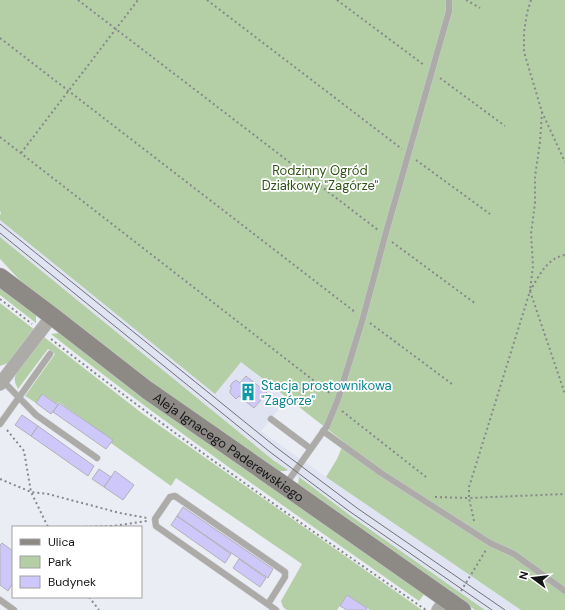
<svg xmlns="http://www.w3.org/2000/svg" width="565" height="610" viewBox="0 0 565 610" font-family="'DM Sans',sans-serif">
  <rect width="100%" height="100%" fill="#ebedf4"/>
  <path fill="#dfe3f2" d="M0,220l215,174 26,-32 46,37 -26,32 65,46 195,133h-36l-212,-150 -273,-223z"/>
  <path fill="#b4cfa5" d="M0,0h565v610h-44l-195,-133 11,-18 7,-17 -103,-80 -26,32 -215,-174v-5l1,-2 -1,-2z
    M0,237l273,223 15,10 -3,1h-9l-74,-50 -172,-130 -30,-32z
    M0,284l34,27 2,5v7l-36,-28z
    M0,303l35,27 -27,33 -8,3z
    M59,333l366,260 -6,8c-124,-87 -249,-173 -368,-267z
    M44,337l99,77 279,196h-52l-23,-15 -10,15h-50l-4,-3 -2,-6 21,-37 -126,-86 -5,8 -60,-43 1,-3 -53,-38 -2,2 -14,-10 -7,9 -11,-7 30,-42 -7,-5 -30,40c-2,-4 -4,-7 -3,-12 3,-10 21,-32 29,-40z
    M299,477l52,39 134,94h-10l-175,-120 -2,-6z"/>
  <path fill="#cdc8f9" stroke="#b2b1b8" d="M246,376l21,17 -13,15 -15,-12 -3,3 -6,-6v-3l2,-2 -2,-1 2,-4 4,-3 4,3z
    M42,394l16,11 -7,9 -15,-11z
    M59,403l54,37 -7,9 -53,-37z
    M22,415l16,11 -7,10 -16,-11z
    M38,426l56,40 -6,10 -57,-40z
    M99,469l12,8 -7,10 -12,-8z
    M115,471l19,14 -11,15 -19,-13z
    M183,507l90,62 -5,9 -91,-62z
    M177,516l54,38 -6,9 -54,-38z
    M2,543l11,8v32l-5,8 -8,-6v-40z
    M239,559l27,19 -6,9 -27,-19z
    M347,595l20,13 -1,2h-19l-7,-4z"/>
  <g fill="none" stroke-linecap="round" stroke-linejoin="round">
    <g stroke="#c8cad0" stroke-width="7">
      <path id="lane" d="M2,380l34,35 61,43
        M271,419l40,30
        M0,424l50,-70
        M323,431l58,42 109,70 24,11 51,37
        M286,484l41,-58 11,-27 25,-81 22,-82 64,-225v-11
        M0,600l14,10
        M268,604l17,-27v-5l-110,-76 -5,1 -15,22 1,7 120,84"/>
    </g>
    <g stroke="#c8cad0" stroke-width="14">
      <path id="street" d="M0,384l52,-68
        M438,610l8,-11"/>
    </g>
    <g stroke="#c8cad0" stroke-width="19">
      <g id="secondary">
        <path id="s1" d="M0,277l52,39 95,74 138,96 177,124"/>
      </g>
    </g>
    <path stroke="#86888c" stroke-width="2" stroke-dasharray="2 3" stroke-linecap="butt" d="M78,0l300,230
      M207,0l195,149
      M337,0l87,65
      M466,0l14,8
      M531,0l-4,13 -3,19v20l18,60 23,50
      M0,38l355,274
      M440,78l65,48
      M542,112l-2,30 -5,35v26l-4,31 2,32 -3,25 35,103
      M0,137l331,257
      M21,153l117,-153
      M416,160l74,54
      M392,242l84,62
      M0,299l32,25
      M370,323l82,61
      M51,339c121,95 248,183 375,271
      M342,411l84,66
      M7,430l17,21 7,41 17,35
      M0,479l31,13 17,2 72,19 27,5
      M435,497l34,1v-11l61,-196c9,-15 17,-33 35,-36
      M474,521l-5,-23 96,-4
      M80,527l34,-1 33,-5
      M461,591l25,-41
      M89,597l10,13"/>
    <use href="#lane" stroke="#adaba8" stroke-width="6"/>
    <use href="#street" stroke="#adaba8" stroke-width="13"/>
    <use href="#secondary" stroke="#8d8a86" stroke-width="18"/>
    <path stroke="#717276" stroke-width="1" d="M0,224l277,224 80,60 148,102
      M0,233l270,219 79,59 143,99"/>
  </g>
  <defs>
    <g id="building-bare" transform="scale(1.38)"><path d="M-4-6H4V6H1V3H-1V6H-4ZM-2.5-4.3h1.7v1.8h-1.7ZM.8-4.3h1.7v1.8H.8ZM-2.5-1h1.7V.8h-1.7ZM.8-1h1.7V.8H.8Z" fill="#0f9aa8" stroke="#fff" stroke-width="2.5" paint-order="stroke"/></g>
  </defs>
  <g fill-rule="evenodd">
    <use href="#building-bare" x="248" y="392"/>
  </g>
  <g text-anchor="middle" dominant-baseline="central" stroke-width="3.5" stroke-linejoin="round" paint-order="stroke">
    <g font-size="13" fill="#315417" stroke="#fff">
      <text x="320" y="170">Rodzinny Ogród<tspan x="320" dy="15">Działkowy "Zagórze"</tspan></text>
    </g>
    <g font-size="13" fill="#0d838f" stroke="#fff" text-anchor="start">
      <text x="261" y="385">Stacja prostownikowa<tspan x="261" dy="15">"Zagórze"</tspan></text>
    </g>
    <g font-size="13" fill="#131416" stroke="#fff">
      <text stroke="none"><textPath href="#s1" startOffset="285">Aleja Ignacego Paderewskiego</textPath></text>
    </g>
  </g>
  <rect x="12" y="526" width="130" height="72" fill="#ffffff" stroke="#a1a1a2"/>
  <rect x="20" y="539" width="20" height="6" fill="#8d8a86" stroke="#a1a1a2"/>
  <text x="48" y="546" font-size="12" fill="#131416">Ulica</text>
  <rect x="20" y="556" width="20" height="12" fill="#b4cfa5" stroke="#a1a1a2"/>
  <text x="48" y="566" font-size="12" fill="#131416">Park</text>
  <rect x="20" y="576" width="20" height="12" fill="#cdc8f9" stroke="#a1a1a2"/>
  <text x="48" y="586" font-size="12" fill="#131416">Budynek</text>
  <g transform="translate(533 578) rotate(285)" stroke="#ffffff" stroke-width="3" paint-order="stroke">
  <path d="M0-3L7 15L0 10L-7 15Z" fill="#131416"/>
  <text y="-6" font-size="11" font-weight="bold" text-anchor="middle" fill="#131416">N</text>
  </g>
</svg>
